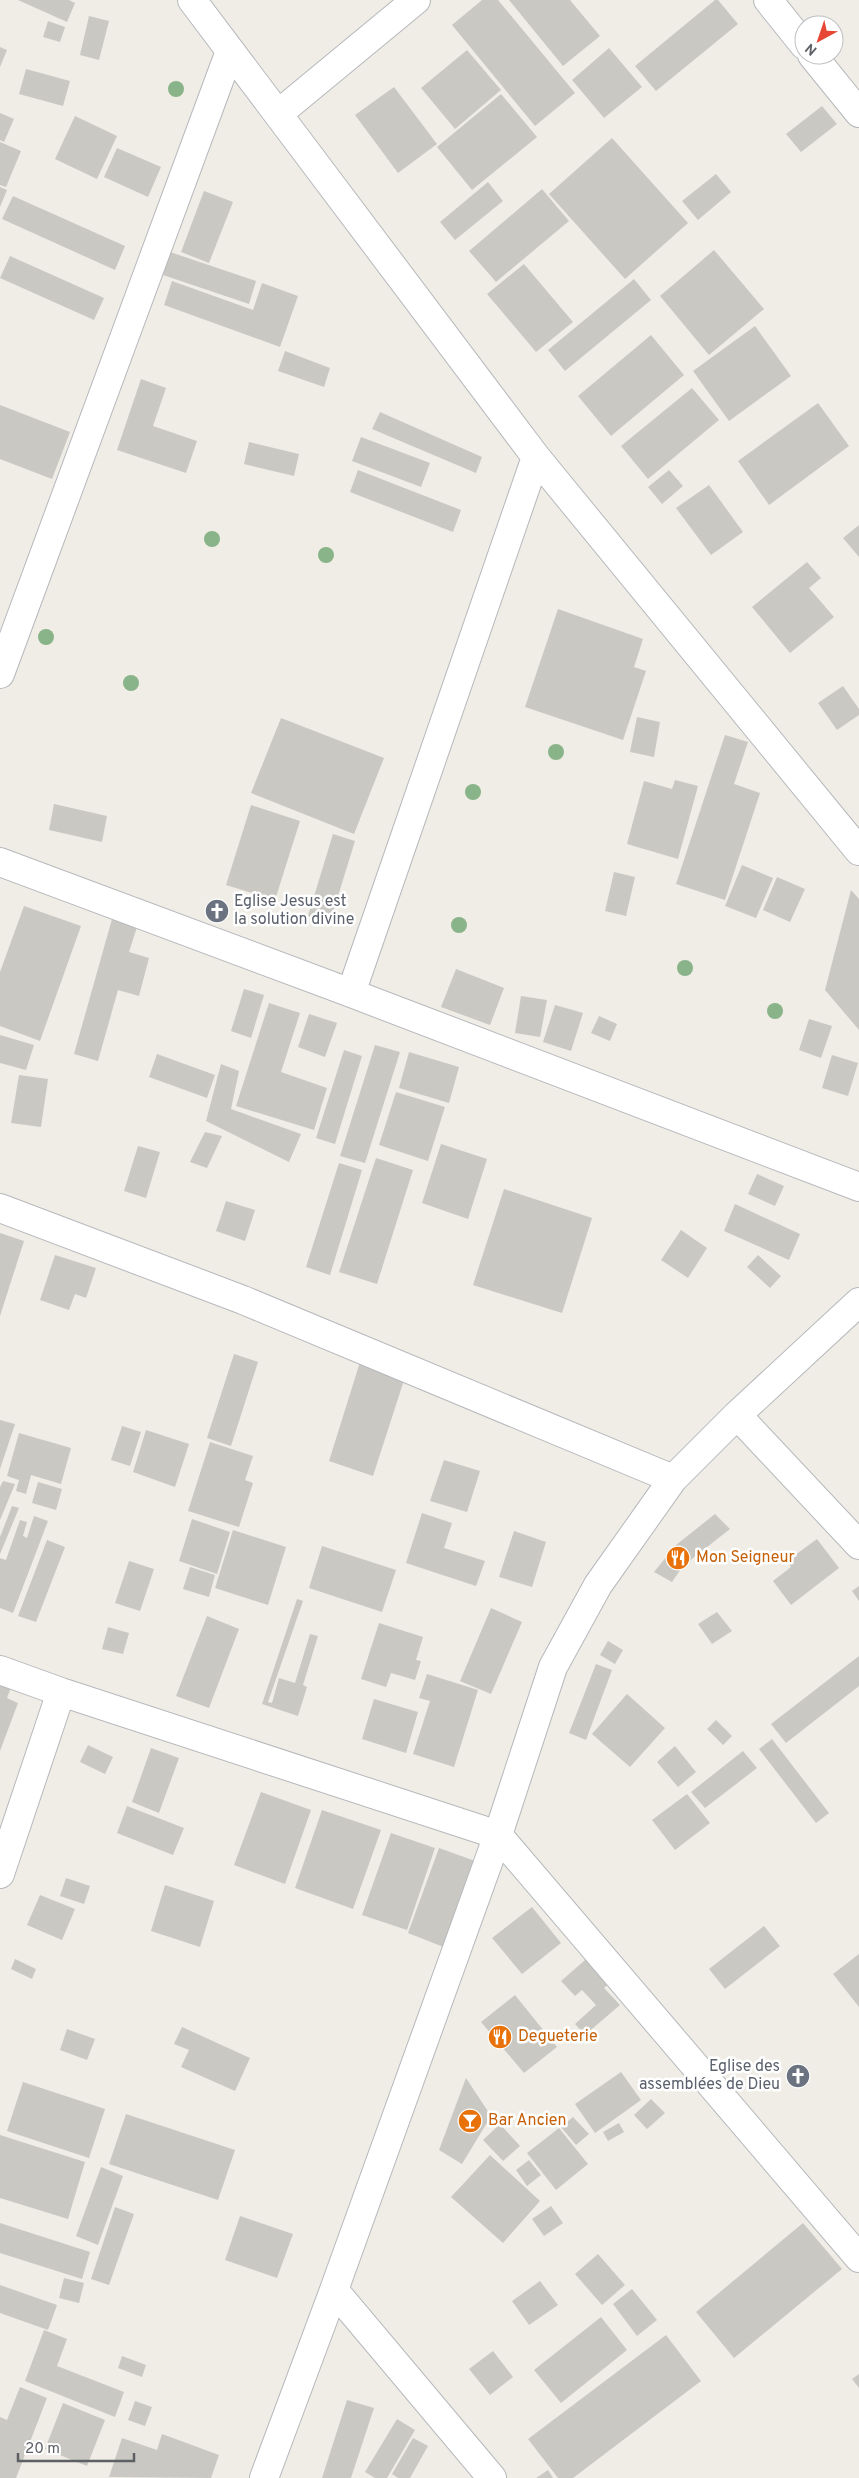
<svg xmlns="http://www.w3.org/2000/svg" width="859" height="2478" viewBox="0 0 859 2478" font-family="Overpass,sans-serif">
  <rect width="100%" height="100%" fill="#efede5"/>
  <path fill="#cac8c3" d="M18,0h51l6,3 -8,19z
    M482,0h16l77,93 -40,33 -83,-101z
    M509,0h61l30,36 -37,30z
    M715,0h3l20,24 -82,67 -21,-25z
    M89,16l20,5 -10,39 -19,-5z
    M48,21l17,6 -5,15 -17,-5z
    M0,47l7,3 -7,17z
    M609,48l33,39 -38,31 -32,-38z
    M467,50l34,40 -46,39 -34,-41z
    M26,69l44,12 -7,25 -44,-12z
    M394,87l43,57 -39,29 -43,-58z
    M501,94l36,43 -65,53 -35,-43z
    M822,106l15,18 -36,28 -15,-18z
    M0,113l14,6 -10,23 -4,-2z
    M75,116l42,20 -20,43 -42,-20z
    M612,138l76,85 -63,56 -76,-85z
    M0,142l21,9 -15,36 -6,-2z
    M117,148l44,19 -13,30 -44,-20z
    M716,174l15,18 -33,28 -16,-19z
    M488,182l15,19 -48,39 -15,-18z
    M0,187l7,3 -7,17z
    M542,189l27,32 -73,61 -27,-31z
    M204,191l29,11 -24,61 -28,-11z
    M13,196l112,50 -10,24 -113,-51z
    M714,250l50,59 -55,46 -49,-59z
    M170,252l86,29 -7,23 -86,-29z
    M10,256l94,42 -10,22 -94,-42z
    M524,264l49,58 -37,30 -49,-58z
    M634,279l17,21 -86,71 -17,-21z
    M172,281l81,29 9,-27 36,13 -18,51 -116,-42z
    M755,326l36,50 -62,45 -36,-50z
    M651,335l33,40 -73,61 -33,-40z
    M285,351l45,17 -6,19 -46,-16z
    M141,379l25,9 -13,38 44,15 -11,32 -69,-23z
    M692,388l27,32 -71,59 -27,-33z
    M818,403l31,43 -80,59 -31,-44z
    M0,405l70,27 -18,47 -52,-20z
    M380,412l102,45 -6,16 -104,-44z
    M361,437l69,26 -9,24 -69,-26z
    M249,442l50,12 -5,22 -50,-12z
    M358,470l103,40 -8,22 -103,-40z
    M669,470l14,16 -21,18 -14,-17z
    M709,485l34,47 -32,23 -35,-47z
    M859,525v32l-16,-19z
    M807,562l14,16 -12,10 25,29 -44,36 -38,-46z
    M558,609l85,30 -9,28 12,4 -23,69 -98,-33z
    M843,686l16,23v6l-22,15 -19,-27z
    M637,717l23,5 -6,35 -24,-5z
    M281,718l103,40 -30,76 -103,-41z
    M725,735l23,7 -14,42 26,9 -35,107 -49,-16z
    M675,780l23,6 -20,73 -51,-15 17,-63 28,8z
    M54,804l53,12 -5,26 -53,-12z
    M251,805l49,16 -25,79 -49,-15z
    M333,834l22,7 -25,81 -22,-6z
    M742,865l31,13 -17,40 -31,-12z
    M614,872l21,5 -9,39 -21,-5z
    M777,877l28,12 -15,33 -27,-12z
    M851,890l8,9v131l-34,-40z
    M24,906l57,20 -41,115 -40,-15v-54z
    M112,919l25,8 -8,25 20,6 -10,38 -21,-6 -20,71 -24,-7z
    M456,969l48,19 -14,37 -49,-18z
    M244,989l20,6 -13,43 -20,-7z
    M521,996l26,4 -7,37 -25,-4z
    M269,1003l31,10 -19,59 46,16 -13,42 -78,-24z
    M555,1005l28,8 -12,38 -28,-9z
    M309,1014l28,9 -12,34 -27,-10z
    M599,1016l18,8 -7,17 -19,-8z
    M809,1019l23,7 -11,32 -22,-8z
    M0,1035l34,10 -8,25 -26,-7z
    M375,1045l25,7 -35,111 -25,-7z
    M344,1050l18,6 -27,88 -19,-6z
    M409,1052l50,15 -10,36 -50,-15z
    M157,1054l58,21 -8,23 -58,-21z
    M832,1055l26,8 -10,33 -26,-8z
    M221,1064l18,7 -8,38 70,25 -12,28 -83,-41z
    M19,1075l29,4 -7,48 -30,-4z
    M396,1092l49,15 -17,54 -49,-16z
    M205,1132l17,4 -15,32 -17,-6z
    M441,1144l46,15 -19,60 -46,-16z
    M138,1146l22,6 -14,46 -22,-7z
    M376,1158l37,12 -36,114 -38,-12z
    M339,1163l23,7 -32,105 -24,-8z
    M757,1174l27,12 -9,20 -27,-12z
    M504,1189l88,29 -30,95 -89,-28z
    M226,1201l29,9 -10,31 -29,-10z
    M735,1204l65,30 -11,26 -65,-29z
    M681,1230l26,18 -19,30 -27,-18z
    M0,1233l24,8 -24,75z
    M55,1255l41,13 -10,30 -11,-4 -6,16 -29,-10z
    M758,1255l23,21 -11,12 -23,-21z
    M234,1354l24,8 -27,84 -24,-8z
    M360,1362l45,15 -32,99 -44,-15z
    M0,1420l15,4 -15,45z
    M122,1426l19,6 -11,34 -19,-6z
    M146,1430l43,14 -14,43 -42,-15z
    M19,1433l52,15 -10,36 -30,-9 -5,19 -10,-3 3,-11 -12,-4z
    M210,1442l43,14 -8,24 8,3 -14,44 -51,-16z
    M444,1460l36,11 -13,41 -37,-11z
    M3,1481l12,3 -15,36v-33z
    M38,1482l24,7 -6,21 -24,-7z
    M12,1506l7,2 -19,46v-17z
    M422,1513l30,10 -8,25 41,13 -9,25 -70,-23z
    M715,1514l15,15 -47,37 -11,16 -18,-10 22,-27z
    M34,1516l14,5 -35,92 -13,-5v-50l6,2 14,-40 7,2 -4,14 4,2z
    M192,1519l38,13 -13,42 -38,-13z
    M233,1530l53,17 -18,58 -53,-17z
    M514,1531l32,11 -14,45 -33,-10z
    M817,1539l22,29 -48,37 -18,-24 18,-14 -4,-6z
    M47,1540l18,7 -29,75 -18,-6z
    M322,1546l74,24 -14,42 -73,-24z
    M129,1561l25,8 -14,42 -25,-8z
    M190,1567l25,8 -6,22 -26,-8z
    M859,1586v15l-7,-10z
    M297,1599l6,2 -35,101 4,1 7,-25 16,5 15,-49 8,2 -15,49 4,2 -9,29 -36,-12z
    M491,1608l31,14 -31,72 -31,-13z
    M717,1612l15,19 -20,13 -14,-20z
    M207,1616l32,13 -30,79 -33,-12z
    M379,1623l44,14 -7,23 5,1 -6,19 -24,-7 -5,14 -25,-8z
    M108,1627l21,6 -6,21 -21,-5z
    M608,1641l15,9 -8,14 -15,-9z
    M859,1656v30l-73,57 -15,-19z
    M596,1664l16,6 -26,70 -17,-7z
    M427,1674l51,16 -24,77 -41,-13 17,-53 -11,-3z
    M0,1677l13,5 -6,16 11,5 -18,48z
    M627,1694l38,34 -35,39 -38,-33z
    M374,1699l44,13 -12,41 -44,-14z
    M716,1720l16,16 -9,9 -16,-16z
    M772,1739l57,74 -13,10 -57,-74z
    M88,1745l25,12 -8,17 -25,-12z
    M675,1746l21,26 -18,15 -21,-25z
    M151,1748l28,10 -20,55 -27,-11z
    M743,1751l14,17 -52,40 -14,-16z
    M261,1792l50,18 -26,74 -51,-19z
    M687,1794l23,29 -35,27 -23,-30z
    M127,1806l57,22 -11,27 -56,-22z
    M322,1810l59,20 -28,79 -58,-21z
    M391,1833l44,15 -28,82 -45,-15z
    M439,1848l39,14 -32,86 -38,-15z
    M66,1878l24,8 -6,18 -24,-8z
    M165,1885l49,16 -14,46 -49,-16z
    M40,1895l35,14 -13,31 -35,-15z
    M532,1907l29,36 -39,31 -30,-36z
    M764,1926l16,20 -55,43 -16,-20z
    M592,1954l22,25 -10,9 16,17 -35,30 -10,-11 21,-19 -14,-15 -7,6 -14,-15z
    M859,1954v53l-26,-33z
    M15,1959l21,10 -4,10 -21,-10z
    M515,1995l42,52 -33,26 -43,-51z
    M182,2027l68,31 -15,33 -54,-24 8,-17 -15,-6z
    M67,2029l28,10 -8,21 -27,-10z
    M621,2072l20,28 -46,33 -20,-29z
    M466,2078l25,38 -29,48 -23,-14z
    M23,2082l82,27 -16,49 -82,-27z
    M651,2099l14,14 -18,16 -13,-14z
    M126,2114l109,36 -17,50 -109,-36z
    M573,2117l16,17 -13,11 -15,-18z
    M619,2123l5,9 -16,9 -5,-9z
    M500,2124l20,22 -17,15 -20,-21z
    M559,2128l29,36 -32,26 -29,-37z
    M0,2135l85,27 -17,57 -68,-21z
    M490,2155l50,46 -37,42 -52,-46z
    M529,2160l12,15 -14,11 -11,-16z
    M101,2167l22,9 -25,69 -22,-9z
    M551,2206l12,17 -19,13 -12,-17z
    M115,2207l19,7 -25,71 -18,-6z
    M240,2216l53,18 -16,44 -52,-18z
    M0,2223l90,29 -8,27 -82,-26z
    M803,2223l39,46 -108,89 -38,-46z
    M598,2254l27,31 -23,20 -27,-31z
    M64,2278l20,5 -5,20 -20,-5z
    M540,2281l18,24 -29,20 -17,-24z
    M0,2285l57,20 -9,25 -48,-17z
    M632,2289l25,31 -20,16 -24,-32z
    M601,2317l26,33 -66,53 -27,-33z
    M44,2330l23,9 -10,27 67,26 -9,25 -90,-36z
    M666,2335l35,46 -128,97h-15l-30,-39z
    M493,2351l20,26 -23,18 -21,-26z
    M122,2356l24,9 -4,12 -24,-9z
    M859,2374v14l-7,-9z
    M20,2387l27,11 -31,80h-16v-61l7,3z
    M347,2400l27,8 -23,70h-29z
    M135,2401l17,6 -7,19 -17,-6z
    M63,2403l42,17 -18,46 -42,-17z
    M397,2419l18,11 -28,48h-12l-10,-6z
    M162,2434l57,21 -8,23 -102,-1 13,-39 35,12z
    M413,2438l15,8 -18,32h-12l-6,-4z
    M548,2470l5,8h-17z"/>
  <g fill="none" stroke-linecap="round" stroke-linejoin="round">
    <g stroke="#b6b8bc" stroke-width="30">
      <path id="minor" d="M192,0l344,457 323,394
        M768,0l36,45
        M812,55l47,58
        M278,114l138,-114
        M0,674l230,-623
        M0,862l351,131 508,194
        M351,993l185,-536
        M0,1208l243,92 430,179
        M737,1415l122,130
        M0,1670l61,22 437,143 361,423
        M0,1874l61,-182
        M334,2290l158,188
        M264,2478l70,-188 164,-455 55,-168 45,-82 75,-106 64,-64 122,-113"/>
    </g>
    <use href="#minor" stroke="#fff" stroke-width="28"/>
  </g>
  <g fill="#89b388">
    <circle cx="176" cy="89" r="8"/>
    <circle cx="212" cy="539" r="8"/>
    <circle cx="326" cy="555" r="8"/>
    <circle cx="46" cy="637" r="8"/>
    <circle cx="131" cy="683" r="8"/>
    <circle cx="556" cy="752" r="8"/>
    <circle cx="473" cy="792" r="8"/>
    <circle cx="459" cy="925" r="8"/>
    <circle cx="685" cy="968" r="8"/>
    <circle cx="775" cy="1011" r="8"/>
  </g>
  <defs>
    <g id="church-disc" transform="scale(1.25)"><circle r="9.5" fill="#6b7280" stroke="#fff"/><path d="M-1.2-6h2.4v3.5h3.3v2.4h-3.3V6h-2.4V-.1h-3.3v-2.4h3.3Z" fill="#fff"/></g>
    <g id="restaurant-disc" transform="scale(1.25)"><circle r="9.5" fill="#e8710a" stroke="#fff"/><path d="M-5-6h1v4h1v-4h1v4h1v-4h1v5L-1.5 .5V6h-2V.5L-5-1ZM5-6V6H3V1.5H1.5Q1.5-4 5-6Z" fill="#fff"/></g>
    <g id="bar-disc" transform="scale(1.25)"><circle r="9.5" fill="#e8710a" stroke="#fff"/><path d="M-6-5H6L.8 .8V4.5H3.5V6h-7V4.5H-.8V.8Z" fill="#fff"/></g>
  </defs>
  <g fill-rule="evenodd">
    <use href="#church-disc" x="217" y="911"/>
    <use href="#restaurant-disc" x="678" y="1558"/>
    <use href="#restaurant-disc" x="500" y="2037"/>
    <use href="#church-disc" x="798" y="2076"/>
    <use href="#bar-disc" x="470" y="2121"/>
  </g>
  <g text-anchor="middle" dominant-baseline="central" stroke-width="5" stroke-linejoin="round" paint-order="stroke">
    <g font-size="16" fill="#5b616d" stroke="#fff" text-anchor="start">
      <text x="234" y="902">Eglise Jesus est<tspan x="234" dy="18">la solution divine</tspan></text>
      <text x="780" y="2067" text-anchor="end">Eglise des<tspan x="780" dy="18">assemblées de Dieu</tspan></text>
    </g>
    <g font-size="16" fill="#c56008" stroke="#fff" text-anchor="start">
      <text x="696" y="1558">Mon Seigneur</text>
      <text x="518" y="2037">Degueterie</text>
      <text x="488" y="2121">Bar Ancien</text>
    </g>
  </g>
  <g transform="translate(819 40) rotate(220)"><circle r="24" fill="#ffffff" stroke="#bec0c2"/>
  <path d="M0-4L9 19L0 12L-9 19Z" fill="#e74634"/>
  <text y="-8" font-size="14" font-weight="bold" text-anchor="middle" fill="#5d6166">N</text>
  </g>
  <path d="M18 2453v8h116v-8" fill="none" stroke="#5d6166" stroke-width="2.5"/>
  <text x="25" y="2453" font-size="15" fill="#5d6166" stroke="#ffffff" stroke-width="4" paint-order="stroke">20 m</text>
</svg>
